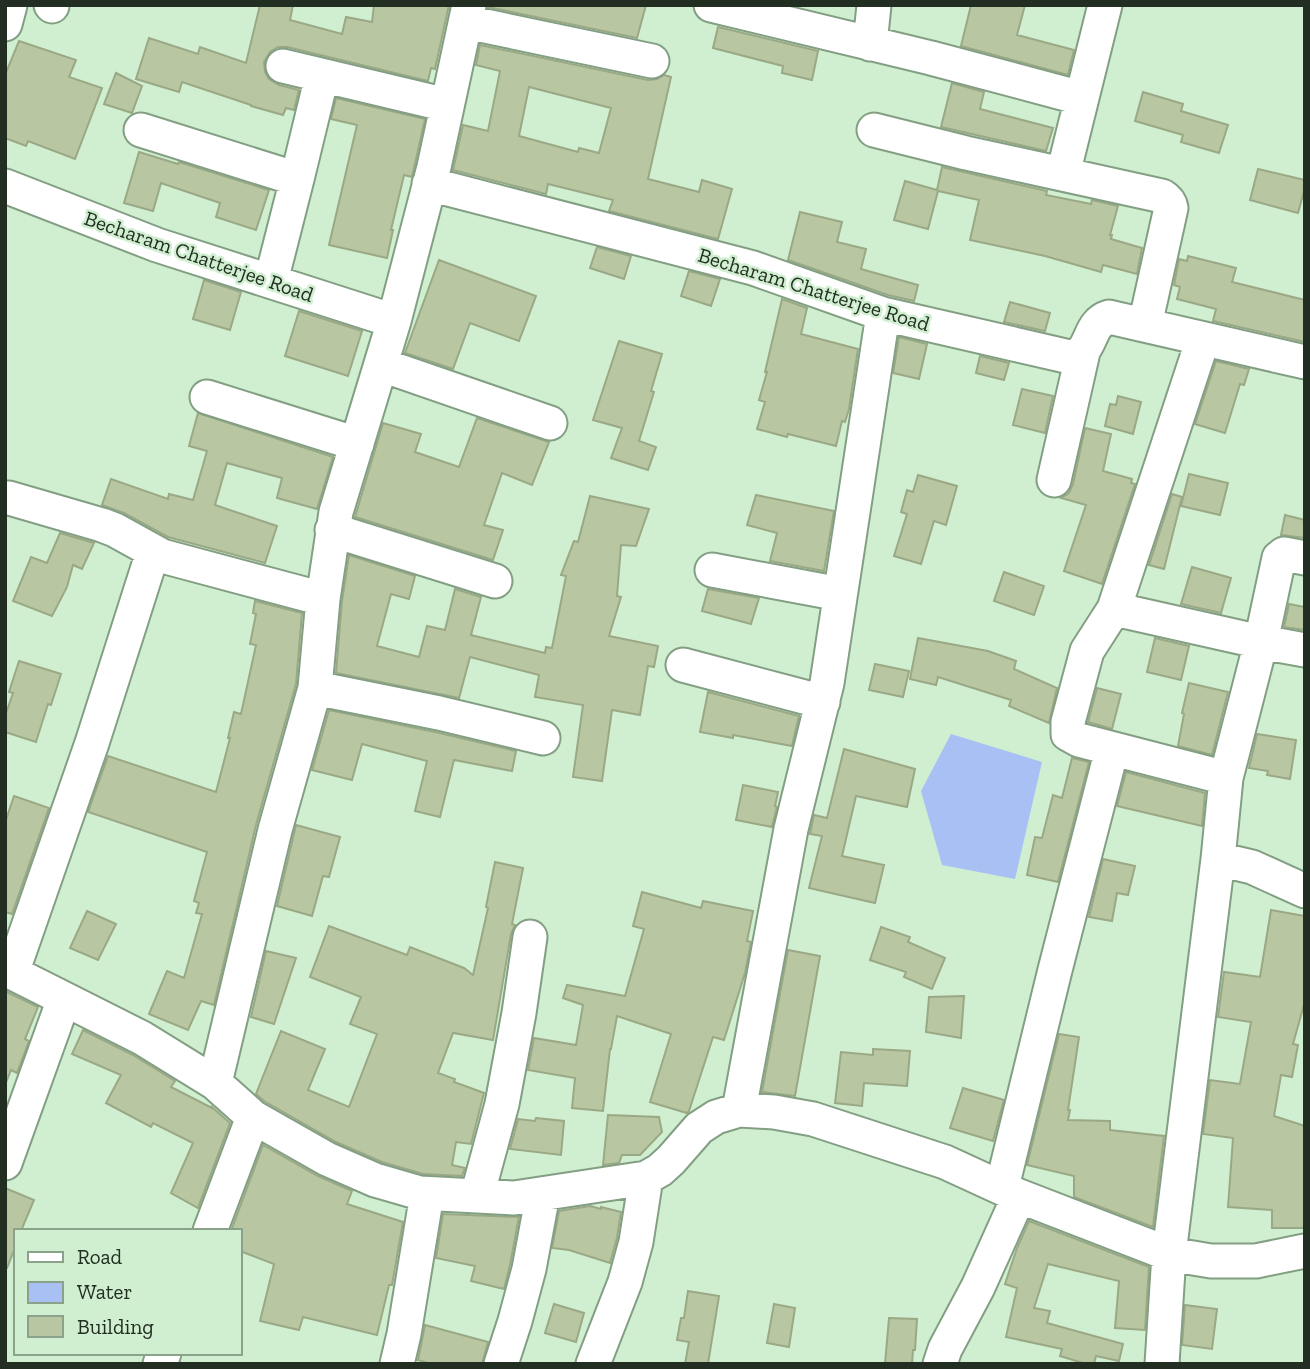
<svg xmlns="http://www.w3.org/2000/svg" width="1310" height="1369" viewBox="0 0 1310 1369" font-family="'Zilla Slab',serif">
  <rect width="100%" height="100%" fill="#d0efd0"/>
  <path fill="#a8c0f4" d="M951,734l91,28 -27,117 -73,-14 -21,-74z"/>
  <path fill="#b8c7a2" stroke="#9aa885" stroke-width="2" fill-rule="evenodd" d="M260,5h33l-3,15 52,14 4,-17 26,5 2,-17h75l-14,64 -4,-1 -3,13 -141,-34h-9l-8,5 -6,10 1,10 4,7 10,6 20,5 -5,20 -8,-2 -3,7 -32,-9v-1l-69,-23 -3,10 -43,-13 13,-41 49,16 2,-7 46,16z
    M488,5h158l-9,33 -149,-31z
    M971,5h54l-8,30 57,15 -6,25 -107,-29z
    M718,27l100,24 -6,29 -30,-7 1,-7 -70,-18z
    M19,41l57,19 -7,17 33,11 -27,71 -47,-18 -2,5 -21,-8v-63z
    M480,45l168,35 9,-1 7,-4 7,2 -23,102 51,13 3,-12 30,9 -14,50 -109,-28 4,-11 -65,-16 -2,10 -93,-24 10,-45 25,6 12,-60 -24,-6zM529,87l82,21 -12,45 -20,-5 -1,4 -59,-16z
    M116,73l26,13 -10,27 -28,-9z
    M952,83l32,9 -4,17 73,19 -7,23 -105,-24z
    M1143,92l40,12 -2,7 47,14 -9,28 -38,-11 2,-7 -48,-14z
    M336,98l89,21 -13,58 -8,-2 -13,55h2l-6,28 -58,-13 28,-120 -26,-6z
    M139,152l39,12 1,-2 90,28 -13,40 -40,-13 4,-14 -59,-20 -8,28 -29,-8z
    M942,167l105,24 -1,4 45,9 1,-4 26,6 -8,29h2l-1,4 31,9 -5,26 -34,-9 -2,7 -56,-16 -75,-16 9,-40 -41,-9 -10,38 -34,-9 11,-39 32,9z
    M1258,169l47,11v7l-7,26 -48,-13z
    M800,212l42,10 -5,20 29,7 -5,20 57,16 -4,16 -26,-6 -100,-35z
    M597,247l34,9 -7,23 -34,-11z
    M1188,256l48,12 -4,14 73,18v42l-92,-21 3,-12 -39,-10 3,-12 -6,-2 5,-26 8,2z
    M439,260l97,36 -17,45 -49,-18 -17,46 -48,-16z
    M689,271l31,8 -9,27 -30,-10z
    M204,280l37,12 -11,38 -37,-11z
    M782,299l25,9 -6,26 57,15 -9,60 -4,13 -3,-1 -6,25 -48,-12 -1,3 -30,-8 8,-27 -6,-2 8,-28h-2z
    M1010,302l40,11 -5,18 -41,-9z
    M299,311l63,20 -14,45 -63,-20z
    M899,337l28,7 -8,35 -26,-6z
    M619,341l43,13 -11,37 3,1 -15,49 17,6 -8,23 -37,-12 11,-30 -29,-8z
    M980,356l29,7 -5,17 -28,-7z
    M1216,361l33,8 -5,16 -4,-1 -15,49 -30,-9z
    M1022,389l31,7 -8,37 -32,-8z
    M1118,396l23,6 -8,32 -28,-8 5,-22 6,1z
    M198,413l135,44 -16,52 -40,-11 5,-20 -55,-15 -12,42 62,21 -12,37 -97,-26 -44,-24 -22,-8 9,-26 57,20 1,-5 24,6 14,-49 -18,-5z
    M477,418l72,24 -17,43 -30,-12 -18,52 19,5 -10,30 -138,-43 28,-94 38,11 -6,18 44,15z
    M1085,428l26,6 -8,37 29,8 -1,4 4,1 -33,100 -38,-13 22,-66 -25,-7 8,-5 4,-9z
    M1189,474l39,9 -8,32 -39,-9z
    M918,475l39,11 -11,39 -12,-4 -13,43 -27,-8 13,-42 -6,-2 6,-22 6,2z
    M1172,494l10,3 -18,72 -15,-4z
    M756,495l78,16 -10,60 -54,-10 7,-28 -30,-8z
    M590,496l59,13 -13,37 -15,-1 -4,51 4,1 -12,39 49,10 -4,21 -6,-1 -8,49 -28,-5 -10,71 -29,-4 10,-72 -48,-8 4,-22 -69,-18 -11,41 -123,-25 6,-72 7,-46 66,21 -6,23 -18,-5 -14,52 42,11 8,-31 18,4 10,-41 26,8 -10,38 74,18 1,-6 6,1 14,-72 -5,-1 13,-34 4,1z
    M1285,515l20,5v18l-24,-3z
    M60,533l34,10 -12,26 -9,-4 -6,22 -15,29 -39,-15 18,-44 16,6z
    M1192,567l39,11 -10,35 -40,-9z
    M1004,572l40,14 -10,29 -40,-14z
    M708,589l51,9 -8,26 -49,-13z
    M255,601l47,12 -6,71 -40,141 -42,180 -13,-4 -13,29 -39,-16 18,-43 17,7 18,-64 -6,-1 3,-10 -5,-2 13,-49 -119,-40 20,-56 108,36 14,-54h-2l6,-26 7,2 15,-69 -6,-1 6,-30 -3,-1z
    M1289,604l16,3v23l-21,-3z
    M918,638l70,13 28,10 -2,8 43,19 -8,35 -40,-17 2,-6 -73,-23 -2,8 -26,-6z
    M1155,638l34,8 -8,34 -34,-8z
    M19,661l42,13 -10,31 -3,-1 -12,38 -31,-10v-16l8,-23 -4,-1z
    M875,664l34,7 -6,26 -34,-7z
    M1189,683l39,9 -16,63 -34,-9 6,-32 -2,-1z
    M1097,688l24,6 -9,35 -24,-7z
    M708,692l91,24 -7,30 -59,-11v3l-33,-6z
    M329,710l106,22 81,19 -4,20 -58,-11 -14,57 -25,-6 12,-50 -65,-17 -10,36 -40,-10z
    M1257,734l39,6 -6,39 -23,-4 1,-4 -19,-3z
    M844,749l71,20 -8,38 -51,-11 -14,60 42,9 -9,38 -66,-15 13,-52 -12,-2 4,-19 13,3z
    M1072,758l17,4 -31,120 -31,-7 8,-38 7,1 11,-43 9,3z
    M1126,772l79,21 -3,33 -85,-20z
    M743,785l35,7 -3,14 2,1 -5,20 -36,-7z
    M14,796l35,12 -37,106 -7,-2v-89z
    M296,825l44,12 -11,40 -6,-1 -11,40 -35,-10z
    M1103,859l32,7 -7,29 -11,-2 -5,28 -23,-4z
    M495,862l28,6 -11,56 3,1 -4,9 -18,106 -40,-7 -15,40 17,6 -1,3 30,11 -13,51 -15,-2 -4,23 13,3 -3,8 -39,-2 -41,-12 -46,-20 -72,-41 -8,-7 25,-63 44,18 -17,41 41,17 28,-73 -27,-10 11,-27 -51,-20 19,-51 78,29 3,-8 54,21 9,7 15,-67 -2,-1z
    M642,892l59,16 2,-7 50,10 -6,30 4,1 -6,31 -21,67 -11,-3 -24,74 -2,2 -37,-11 21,-68 -54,-18 -6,33h-1l-7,62 -31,-3 3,-30 -47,-8 6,-32 42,7 7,-40 -20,-7 4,-13 58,11 19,-67 -11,-3z
    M1271,910l34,6v85l-12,43 5,1 -6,32 -11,-2 -7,41 31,10v102h-33v-18l-44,-3 5,-69 -30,-4 7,-54 30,4 11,-62 -33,-5 6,-45 36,5z
    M87,911l29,13 -18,36 -28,-12z
    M881,927l29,10 -2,5 37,16 -13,31 -28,-12 2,-5 -36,-12z
    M788,950l32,6 -25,140 -33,-4z
    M266,951l30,7 -22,66 -23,-7z
    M5,991l33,16 -13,32 4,2 -12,32 -6,-3 -6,15z
    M964,996l-3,42 -35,-6 3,-35z
    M83,1030l50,25 42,26 -4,6 41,21v-1l18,16 -32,85 -27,-15 22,-50 -40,-20 -2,4 -45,-24 15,-28 -49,-21z
    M1059,1034l20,3 -11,73h2l-2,10 42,1v9l54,6 -11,91 -79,-30v-21l-47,-11z
    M873,1049l37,2 -3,35 -43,-3 -2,23 -27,-3 6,-51 32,3z
    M963,1088l41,12 -11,41 -43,-13z
    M608,1115l51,2 3,15 -22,23h-18l-3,8 -16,2z
    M536,1118l28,3 -3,34 -51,-6 8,-30 17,2z
    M263,1145l55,31 34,15 -5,13 56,18 -11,63h-3l-12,50 -74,-18 -4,13 -39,-9 14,-57 -34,-13v-20h-9z
    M5,1188l29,12 -13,31h-5v14l-9,23h-2z
    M590,1206l11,3v-2l20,5 -4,26 -7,25 -41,-13 -17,-2 7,-37z
    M443,1214l76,3 -9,48 -6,24 -33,-8 4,-15 -39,-8z
    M1029,1221l120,46 -4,63 -30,-2 4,-47 -71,-17 -14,44 16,3 -3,12 76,21 -4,17 -23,-5 -2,8h-8l-26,-8 2,-7 -56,-12 11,-49 -12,-4 12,-36z
    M688,1291l31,5 -11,68h-23l4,-22 -12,-2 4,-22h3z
    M554,1304l30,9 -8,29 -31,-9z
    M774,1304l21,4 -6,39 -22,-4z
    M1185,1305l32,4 -5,40 -30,-4z
    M889,1318l28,1 -2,31h-2l-1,14h-27z
    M425,1325l63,17 -6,22h-51l-13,-4z"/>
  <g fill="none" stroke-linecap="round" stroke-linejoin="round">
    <g stroke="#839f83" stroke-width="37">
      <path id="minor" d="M51,5l1,1
        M711,5l220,53 150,40
        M466,22l186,39
        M5,24l5,-19
        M870,44l4,-39
        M283,66l164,39
        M141,130l156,49 25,-103
        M874,130l92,23 196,43c5,3 8,6 9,12l-26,117
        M1063,174l42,-169
        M429,184l324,84 130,46 187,43c24,-3 16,-33 39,-40l196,45
        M5,186l152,59 237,76
        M271,281l26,-102
        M382,365l168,58
        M207,397l150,47
        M1054,480l29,-128
        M9,498l93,27 13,5 47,26
        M332,530l163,51
        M712,570l128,24
        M1114,609l147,33 44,8
        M683,665l140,37
        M315,688l124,25 104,25
        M1226,778l35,-136 18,-84 5,-4 21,4
        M1218,859l34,8 53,24
        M5,969l137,69 73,45 38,34 74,42 48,21 45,13 94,5 132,-20 14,-8 11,-10 28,-32 17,-11 23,-7 35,2 39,7 132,43 74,34 150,58 42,7h45l49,-10
        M12,973l80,-230 58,-182 5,-4 7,-1 161,43
        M215,1083l60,-253 40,-142 8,-89 13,-87 58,-191 40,-154 35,-162
        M739,1110l52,-281 36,-146 56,-369
        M5,1163l59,-164
        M1002,1187l53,-217 57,-221
        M477,1196l25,-92 17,-91 11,-76
        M210,1231l43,-114
        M160,1364l4,-11
        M397,1364l7,-30 23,-140
        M501,1364l14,-43 14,-52 14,-75
        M593,1364l32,-82 11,-40 10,-64
        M940,1364l5,-15 33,-62 41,-91
        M1162,1364l7,-110 49,-395 8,-81 -147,-38 -11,-6v-12l19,-71 27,-42 89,-270"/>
    </g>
    <use href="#minor" stroke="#fff" stroke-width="33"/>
  </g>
  <g text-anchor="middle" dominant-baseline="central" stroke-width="5" stroke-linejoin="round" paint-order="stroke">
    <g font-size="21" fill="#222e22" stroke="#d0efd0">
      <text transform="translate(199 256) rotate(19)">Becharam Chatterjee Road</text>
      <text transform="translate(814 289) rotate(17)">Becharam Chatterjee Road</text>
    </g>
  </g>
  <rect width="1310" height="1369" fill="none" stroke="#222e22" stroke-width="14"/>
  <rect x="14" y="1229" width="228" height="126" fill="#d0efd0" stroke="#8aa28a" stroke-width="2"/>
  <rect x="28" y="1252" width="35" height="10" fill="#ffffff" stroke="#8aa28a" stroke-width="2"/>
  <text x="77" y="1264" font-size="21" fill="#222e22">Road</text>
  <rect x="28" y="1282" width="35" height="21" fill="#a8c0f4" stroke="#8aa28a" stroke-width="2"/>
  <text x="77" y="1299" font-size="21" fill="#222e22">Water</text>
  <rect x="28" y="1316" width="35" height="21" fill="#b8c7a2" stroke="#8aa28a" stroke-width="2"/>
  <text x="77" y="1334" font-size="21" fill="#222e22">Building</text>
</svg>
